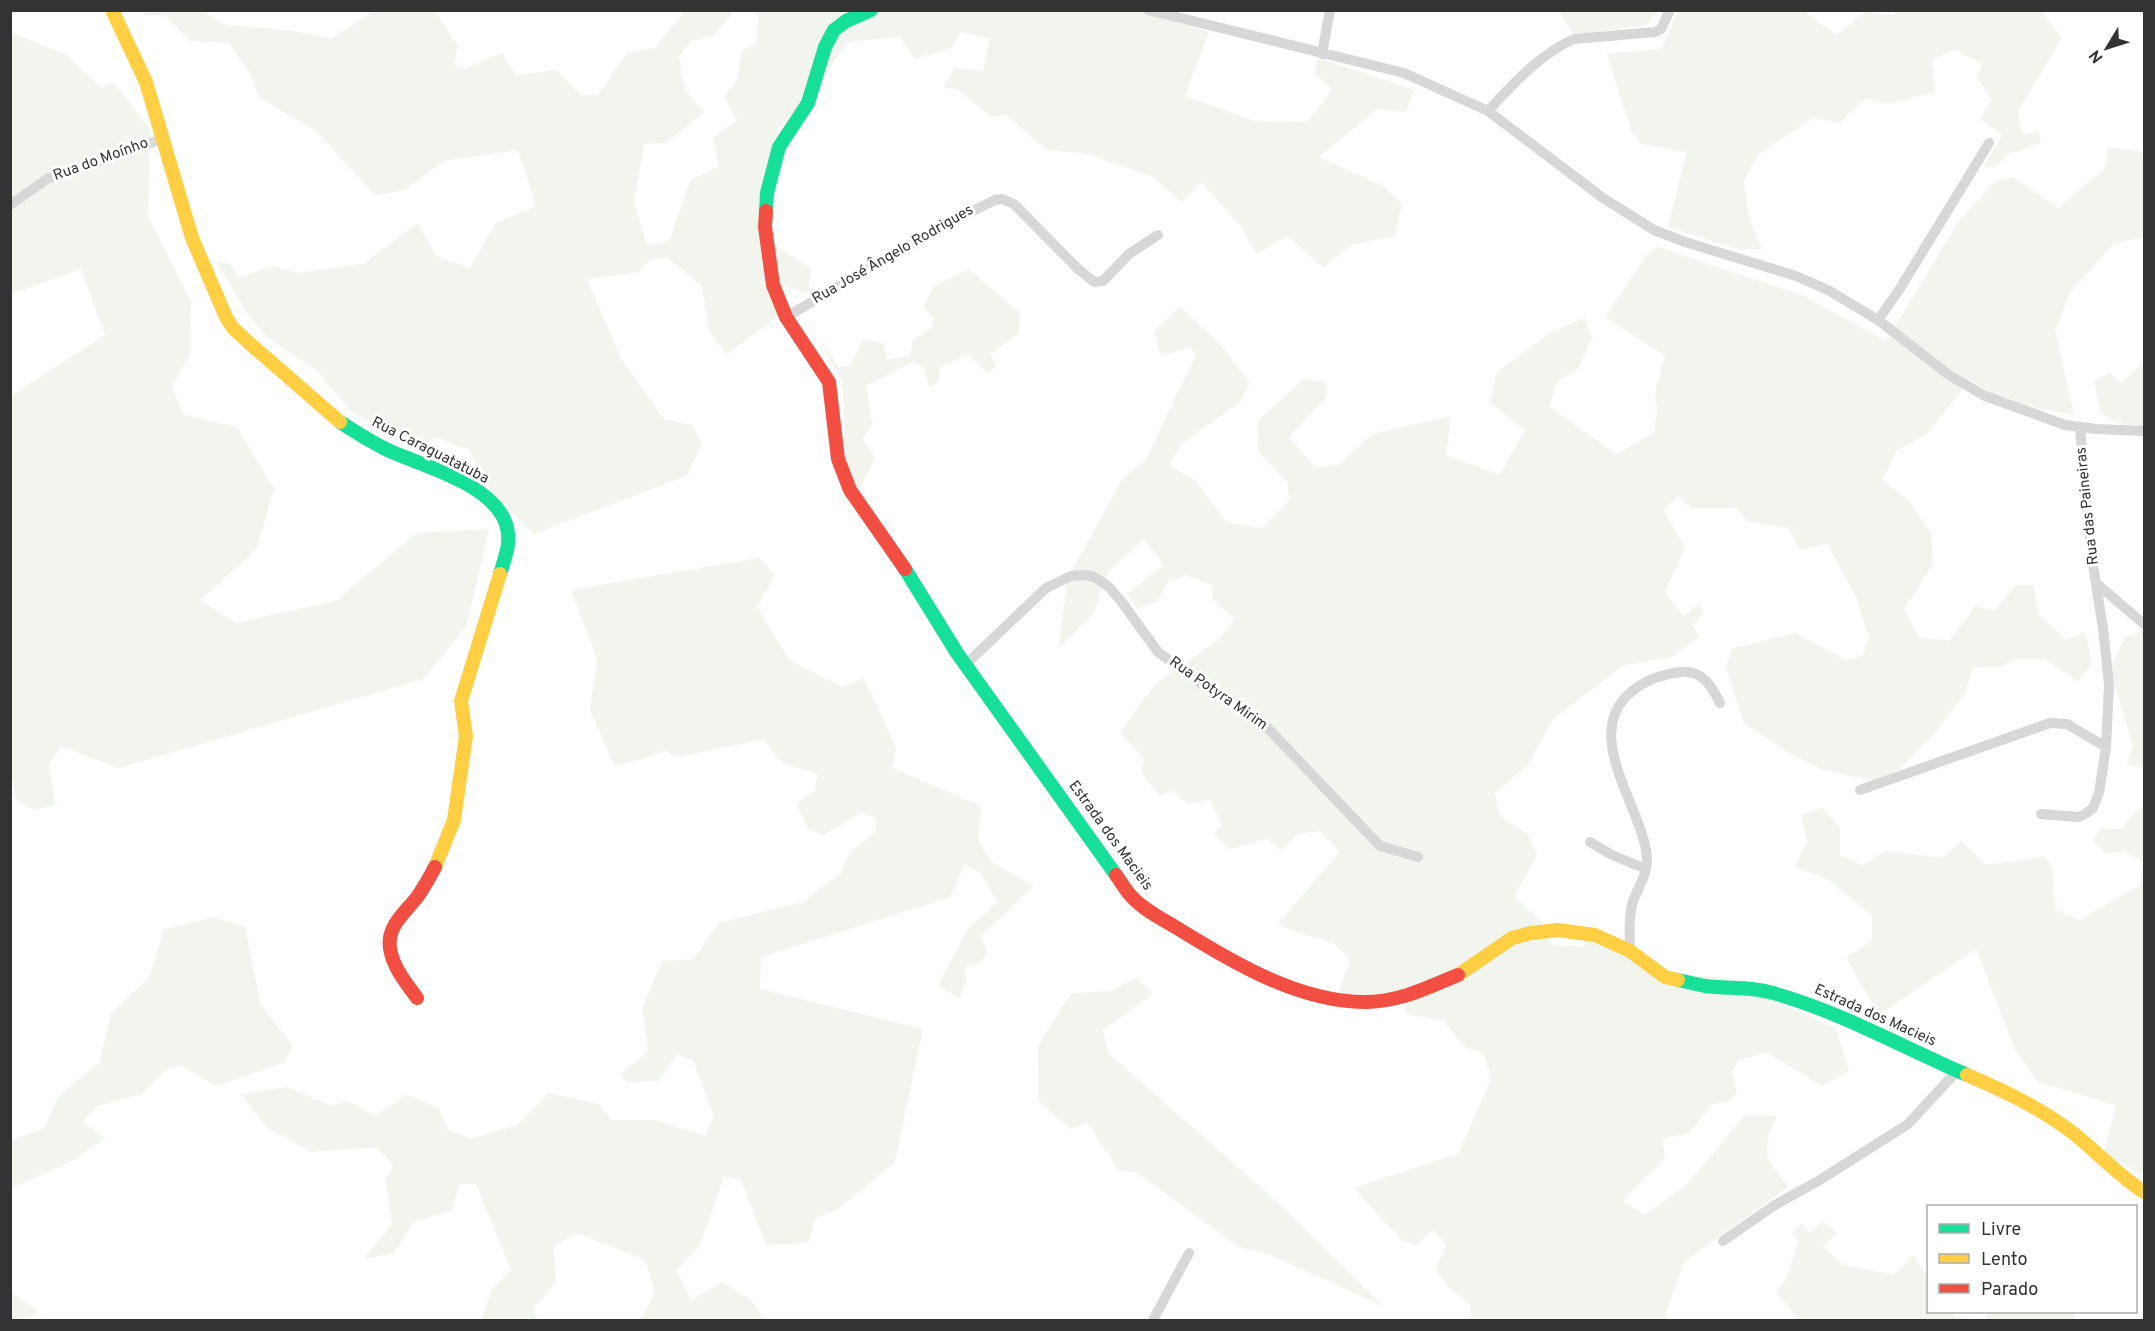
<svg xmlns="http://www.w3.org/2000/svg" width="2155" height="1331" viewBox="0 0 2155 1331" font-family="Overpass,sans-serif">
  <rect width="100%" height="100%" fill="#fff"/>
  <path fill="#f1f5ed" d="M1678,10l125,1 34,24 28,-23 29,3 4,-5 144,1 20,28 -44,72 4,24 17,-4 1,12 -34,12 -10,12h-13l20,-32 -23,-16 12,-20 -15,-21 5,-14 -28,-15 -22,12 3,31 -46,12 -23,-6 -27,25 -26,-5 -56,37 -13,27 3,25 7,25 8,17 -20,1 -74,-23 19,-75 -47,-8 -9,-14 -24,-76 55,-5z
    M140,11h64l1,2 20,12 61,5 46,8 42,-27h56l6,2 22,33 -4,18 11,5 37,-16 14,22 41,-5 24,25h17l29,-42 28,-5 30,-37h49l-20,24 -23,6 -12,15 6,34 19,22 -38,31 -22,1 -10,58 13,43 22,-3 21,-61 29,-15 -6,-28 24,-18 -13,-23 14,-19 3,-27 15,-7 2,-29 -10,-4h393l68,21 -24,64 69,25 53,1 26,-33 -19,-15 4,-16 97,32 -9,22 -29,-3 -58,48 62,28 21,18 -7,33 -42,8 -30,23 -36,-31 -31,18 -15,-28 -40,-43 -20,19 -28,-25 -64,-23 -42,-4 -41,-35 -15,2 -32,-27 -16,-3 11,-19 29,3 7,-33 -31,-6 -5,15 -39,12 -15,-22 -53,5 -26,40 -43,46 -18,68 1,59 18,-8 32,22 -3,24 -23,-7 -7,9 -1,22 -50,37 -18,-22 -7,-46 -34,-28 -17,1 -12,13 -52,7 34,80 43,60 28,6 10,17 -14,33 -154,59 -42,-40 -23,-44 -33,-13 -13,7 -15,-4 -55,-27 -36,-42 -50,-34 -20,-24 -31,-52 14,3 9,14 34,-12 26,7 64,-9 55,-41 18,33 34,12 26,-45 40,-17 -18,-56 -75,11 -38,29 -30,5 -58,-63 -58,-35 -9,-24 -21,-30 -38,-2 -27,-26h-19z
    M1558,11h100l-11,14 -73,10z
    M10,32l55,22 35,33 14,-4 36,46 -2,87 43,85 -1,52 -18,35 12,27 53,12 37,62 -18,61 -56,50 36,23 100,-22 81,-68 72,-4 -23,98 -43,52 -304,89 -58,-22 -12,18 6,41 -20,5 -19,-10 -5,-28v-376l94,-61 -24,-66 -70,25z
    M2107,148l34,3 3,5v81l-30,7 -43,47 -16,39 19,85 -68,-13 -36,-22 -42,53 -32,18 -14,29 25,18 24,35 2,31 -29,45 14,28 31,4 27,-35 18,5 22,-26h17l6,30 27,25 19,-8 7,32 -14,18 -33,-23h-30l-15,8 -28,1 -6,24 -32,42 -49,49 -62,-13 -36,-18 -43,-29 -18,-56 6,-18 62,-16 52,27 16,-4 7,-18 -13,-41 -29,-53 -27,6 -11,-22 -41,-6 -11,-14h-46l-13,-12 -14,15 21,37 -20,44 19,24 15,-12 5,8 -11,13 6,12 -27,20 -48,8 -70,53 -27,48 -32,27 4,22 28,19 10,21 -23,42 30,27 8,21 32,2 3,-17 76,43 78,6 25,19 70,30 13,43 -27,15 -55,-34 -29,8 -6,13 5,20 -6,7 -20,5 -22,28 -27,6 3,19 -42,43 21,14 43,-30 58,-70 32,1 -9,20 -1,22 21,29 -104,75 -19,53 3,5h-197v-15l-23,-18 -12,-18 11,-23 -14,-16 -16,15 -15,-4 -48,-53 104,-34 33,-75 -7,-25 -21,-8 -19,-25 -37,-7 -3,-14 -44,2 -21,-11 11,-32 -17,-17 -34,-9 -21,-9 62,-73 -21,-20 -21,3 -17,16 -13,-11 -38,10 -16,-15 8,-9 -12,-25 -22,4 -16,-13 -12,4 -19,-22 3,-13 -24,-28 35,-48 62,-43 18,-22 -22,-19 -1,-15 -26,-10 -17,6 -13,21 -19,6 -10,-14 37,-29 -20,-26 -35,32 -16,43 -35,35 10,-71 55,-100 22,-17 51,-106 -5,-8 -30,9 -7,-24 26,-25 40,37 30,39 -10,19 -59,42 -12,21 27,16 30,41 36,6 28,-28 -3,-19 -29,-30 -1,-29 45,-42 24,1v16l-37,40 26,31 24,-3 33,-31 79,-18 -5,39 54,20 25,-45 -35,-27 6,-30 54,-40 35,-15 7,20 -14,31 -22,13 -6,25 66,47 38,-21 3,-22 -2,-18 10,-37 -60,-39 41,-61 12,-9 144,48 84,46 73,-120 37,-41 18,-2 45,30 46,-40z
    M969,269l51,44 -1,20 -29,21 6,12 -9,7 -19,-19 -28,13 -2,16 -9,4 -5,-20 -11,-5 -47,24 6,38 -9,15 12,19 -14,29 9,21 -25,-42 -2,-83 -25,-47 21,32 12,-3 13,-26 20,5 3,16 23,-4 3,-16 18,-12 2,-11 -10,-10 11,-21z
    M2144,361v72l-43,-19 -7,-32 15,-9 12,10z
    M759,558l16,17 -18,32 32,53 53,27 22,-9 32,70 -4,20 89,38 -3,34 13,22 43,24 -30,29 -23,20 6,18 -7,9 -14,5v16l-7,15 -21,-13 31,-58 29,-25 -18,-30 -16,-7 -14,32 -189,60 -1,32 163,40 -28,133 -56,46 -24,11 -7,24 -42,2 -25,-66 -17,-2 -24,68 -24,25 15,30 31,-18 28,17 15,21h-124l14,-28 -10,-32 -68,-27 -23,13 2,38 -23,24 5,12h-56l9,-29 20,-21 -35,-86h-16l-8,26 -38,12 -20,31 -30,6 28,-35 -7,-46 9,-13 -18,-18 -64,5 -44,-24 -28,-34 47,-7 44,19 16,-5 28,15 31,-21 33,13 9,22 23,9 46,-14 32,-32 50,11 13,16h42l51,16 9,-20 -21,-56 -16,-5 -19,26 -32,1 -6,-7 28,-24 -6,-43 20,-47 31,-2 26,-36 84,-21 39,-30 7,-19 27,-21v-14l-14,-6 -38,23 -15,-5 -13,-27 19,-12 2,-17 -36,-12 -17,-23 -86,18 -13,-6 -50,16 -25,-57 7,-51 -26,-69z
    M2144,630v139l-17,-5 6,-19 -23,-75 14,-32z
    M2144,807v368l-40,-21 12,-49 -78,-23 -22,-31 -40,-102 -97,66 -33,-57 26,-18v-25l-45,-36 -32,-12 12,-26 -6,-26 22,-7 17,20v28l23,9 22,-14 57,7 19,-17 25,24 58,-8 8,10 3,43 25,10 60,-35 3,-24 -19,-10 -18,3 -13,-13 8,-13 21,1 12,-16z
    M213,917l32,10 15,76 32,42 -7,17 -68,24 -37,-21 -14,5 -24,24 -45,12 -15,16 23,16 -31,22 -63,28v-47l34,-13 13,-31 41,-34 12,-49 38,-36 15,-48z
    M1137,977l16,17 -50,36 5,23 168,148 107,105 -114,-52 -30,-7 -103,-75 -17,-1 -32,-49 -16,7 -32,-27 -1,-56 33,-53 41,-2z
    M1823,1222l15,11 -15,14 20,18 51,10 19,-20 15,22v35h24l4,5 26,3h-183l-23,-28 10,-13 13,-38 -7,-9 9,-8 9,8z
    M10,1293l1,-1 28,20 -17,8h-11z
    M1989,1312h83l4,8h-92z"/>
  <g fill="none" stroke-linecap="round" stroke-linejoin="round">
    <path stroke="#d7d7d7" stroke-width="10" d="M1148,10l256,63 84,38 115,87 51,32 31,12 111,34 32,14 50,30 71,55 36,21 80,29 31,4 48,2
      M1322,54l8,-44
      M1488,111c24,-26 53,-58 86,-72l81,-7 6,-3 9,-19
      M10,205l37,-26 115,-40
      M786,317l158,-92 51,-25 7,-1 12,5 63,64 17,14 9,-1 26,-27 29,-19
      M1878,320l21,-30 90,-147
      M2097,584l47,40
      M966,664l80,-76 25,-12 14,-1 9,2 14,9 13,15 37,51 42,31 61,38 119,125 38,11
      M1860,790l190,-67 17,1 39,23
      M2041,814l37,3 7,-3 8,-6 6,-15 7,-46 3,-62 -6,-57 -11,-69 -12,-131
      M1590,842l22,13 34,14
      M1630,951c0,-15 -2,-31 2,-46 4,-16 16,-29 15,-47 -4,-51 -67,-123 -16,-166 13,-11 32,-18 50,-20 21,-2 31,14 39,31
      M1723,1241l52,-36 45,-25 88,-56 50,-54
      M1153,1320l36,-67"/>
    <path stroke="#16e098" stroke-width="14" d="M766,211l1,-18 12,-46 29,-44 17,-56 9,-17 12,-9 25,-11
      M340,422c17,11 34,22 52,30 35,15 101,33 114,72 6,18 -1,33 -6,50
      M905,569l52,84 159,222
      M1678,980c9,2 18,4 27,6 23,3 46,0 68,7 68,19 129,54 194,82"/>
    <path stroke="#ffcf43" stroke-width="14" d="M112,10l34,72 46,156 34,79 6,10 16,15 92,80
      M435,867l19,-47 12,-84 -5,-35 39,-127
      M1458,975l54,-37 19,-5 27,-3 37,5 35,16 35,26 13,3
      M1967,1075c36,15 74,33 106,58 24,19 45,42 71,59"/>
    <path stroke="#f24e42" stroke-width="14" d="M766,211l-1,16 8,58 13,32 43,65 9,77 12,31 55,79
      M1116,875c5,7 10,16 16,22 12,13 30,22 45,31 55,34 123,75 190,74 35,-1 59,-14 91,-27
      M417,998c-10,-14 -22,-28 -26,-45 -7,-25 13,-39 27,-57 6,-9 12,-19 17,-29"/>
  </g>
  <g text-anchor="middle" dominant-baseline="central" stroke-width="6" stroke-linejoin="round" paint-order="stroke">
    <g font-size="15" fill="#333" stroke="#fff">
      <text transform="translate(101 160) rotate(-20)">Rua do Moínho</text>
      <text transform="translate(893 255) rotate(-30)">Rua José Ângelo Rodrigues</text>
      <text transform="translate(430 451) rotate(27)">Rua Caraguatatuba</text>
      <text transform="translate(2088 506) rotate(-96)">Rua das Paineiras</text>
      <text transform="translate(1218 694) rotate(35)">Rua Potyra Mirim</text>
      <text transform="translate(1110 836) rotate(54)">Estrada dos Macieis</text>
      <text transform="translate(1875 1016) rotate(24)">Estrada dos Macieis</text>
    </g>
  </g>
  <rect width="2155" height="1331" fill="none" stroke="#333333" stroke-width="24"/>
  <rect x="1927" y="1205" width="210" height="108" fill="#ffffff" stroke="#adadad" stroke-width="1.5"/>
  <rect x="1939" y="1224" width="30" height="9" fill="#16e098" stroke="#adadad" stroke-width="1.5"/>
  <text x="1981" y="1235" font-size="18" fill="#333333">Livre</text>
  <rect x="1939" y="1254" width="30" height="9" fill="#ffcf43" stroke="#adadad" stroke-width="1.5"/>
  <text x="1981" y="1265" font-size="18" fill="#333333">Lento</text>
  <rect x="1939" y="1284" width="30" height="9" fill="#f24e42" stroke="#adadad" stroke-width="1.5"/>
  <text x="1981" y="1295" font-size="18" fill="#333333">Parado</text>
  <g transform="translate(2107 48) rotate(232)" stroke="#ffffff" stroke-width="4.5" paint-order="stroke">
  <path d="M0-4.5L10 22L0 15L-10 22Z" fill="#333333"/>
  <text y="-9" font-size="16" font-weight="bold" text-anchor="middle" fill="#333333">N</text>
  </g>
</svg>
